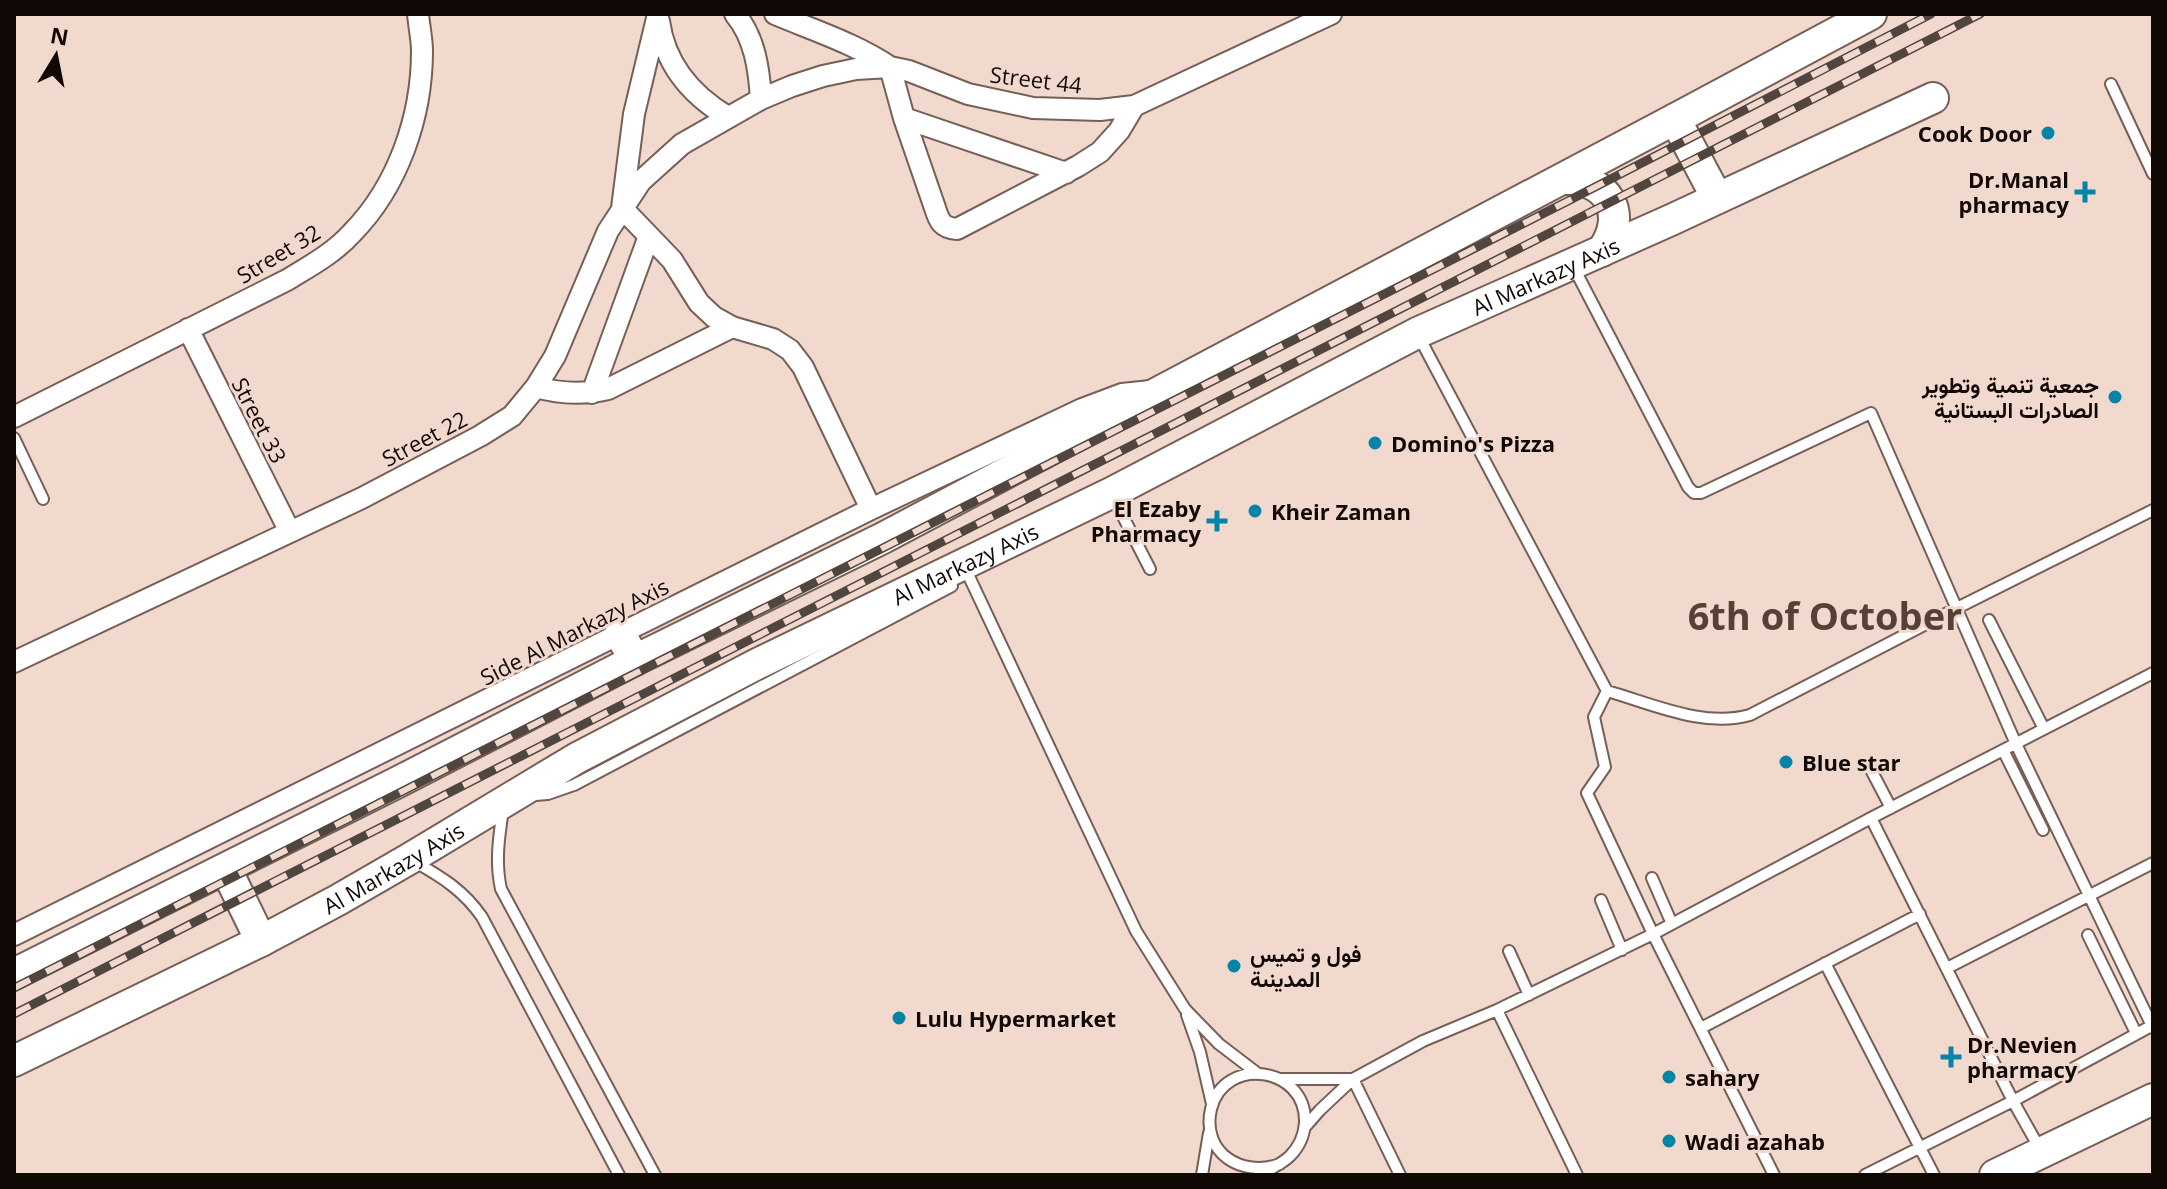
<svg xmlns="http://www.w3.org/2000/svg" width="2167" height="1189" viewBox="0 0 2167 1189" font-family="'Open Sans',Vazirmatn,sans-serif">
  <rect width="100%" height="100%" fill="#f2d9ce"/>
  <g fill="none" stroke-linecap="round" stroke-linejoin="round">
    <g stroke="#755f56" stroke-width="14">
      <path id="lane" d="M2111,84l42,90
        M1574,268l114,219 6,6h7l170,-80 145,331 137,284
        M1418,335l189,356
        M14,438l29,61
        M1112,495l38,74
        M965,568l171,363 49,78 34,35 38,29
        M1989,620l55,109
        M2003,750l40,80
        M1869,766l22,42
        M535,795l13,-1 26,-9 378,-199
        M503,809c-4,27 -8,53 -2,80l154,286
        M1871,818l142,283 28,50
        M415,862c27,15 49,29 67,55l137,258
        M1652,878l20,46
        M1601,900l21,50
        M2088,935l48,98
        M1509,951l20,44
        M1825,963l109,212
        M1947,968l206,-105
        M1497,1010l80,165
        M1187,1015l13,37 12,52
        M1701,1028l219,-114
        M1280,1079h73
        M1353,1079l47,96
        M1305,1127l15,-17 33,-31 70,-38 74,-31 156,-76 218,-116 282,-145
        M1202,1175l7,-42
        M1259,1175c11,-6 23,-11 31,-19 9,-9 14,-20 15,-33 2,-57 -81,-68 -94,-14 -10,44 31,69 69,55
        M1774,1175l-121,-241 -66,-141 18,-26 -11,-50 13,-26c46,13 96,37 143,24l207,-107 196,-98
        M1865,1175l148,-74 140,-76"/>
    </g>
    <g stroke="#755f56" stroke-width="24">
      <path id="street" d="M658,14l-24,100 -12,94 50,52 27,43 15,14 18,10 41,12 17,11 13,17 68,142
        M735,14c20,24 24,55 26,85
        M775,14c40,17 79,29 115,53l14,51 31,90c4,13 7,20 22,21l121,-63 22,-14 19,-21 15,-25
        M659,21c6,44 32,74 69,96
        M904,118l162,55
        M188,329l102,203
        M536,387c25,7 47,8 72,2l124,-62
        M592,393l57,-157
        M14,417l273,-137c23,-14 47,-27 65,-47 46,-47 70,-116 70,-182 0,-12 -3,-25 -4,-37
        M14,662l348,-164 118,-62 32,-20 24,-29 19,-31 53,-125 33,-50 41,-37 79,-45 31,-13 31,-10 33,-7 34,-2 19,4 59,23 65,14 67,2 34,-4 197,-92
        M14,935l857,-426 211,-100 40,-15 29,-3"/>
    </g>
    <g stroke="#755f56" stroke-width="34">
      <g id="secondary">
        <path d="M1675,119l42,79"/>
        <path d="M1563,179c45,-2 66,35 39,72"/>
        <path d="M620,634l15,26"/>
        <path d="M226,869l35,72"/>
        <path d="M14,974l384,-192 237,-122 248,-122 792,-419 196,-105"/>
        <path id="s1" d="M14,1061l247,-120 77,-41 71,-41 168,-101 180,-94 354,-171 306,-160 254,-113 262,-122"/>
        <path d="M1995,1175l158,-76"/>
      </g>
    </g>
    <use href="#lane" stroke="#fff" stroke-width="10"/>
    <use href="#street" stroke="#fff" stroke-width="20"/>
    <use href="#secondary" stroke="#fff" stroke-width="30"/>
    <g stroke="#51453f" stroke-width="9">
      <path id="rail" d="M14,988l1552,-786 365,-188
        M14,1014l1966,-1000"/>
    </g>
    <use href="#rail" stroke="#f2d9ce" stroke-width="6" stroke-dasharray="18" stroke-linecap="butt"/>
  </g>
  <g fill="#0584a8" stroke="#f2d9ce" stroke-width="3">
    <circle cx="2048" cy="133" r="8"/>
    <path d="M2081 180h8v8h8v8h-8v8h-8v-8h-8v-8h8z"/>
    <circle cx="2115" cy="397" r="8"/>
    <circle cx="1375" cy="443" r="8"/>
    <circle cx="1255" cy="511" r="8"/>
    <path d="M1213 509h8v8h8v8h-8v8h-8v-8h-8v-8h8z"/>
    <circle cx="1786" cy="762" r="8"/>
    <circle cx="1234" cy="966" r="8"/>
    <circle cx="899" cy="1018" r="8"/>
    <path d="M1947 1045h8v8h8v8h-8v8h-8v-8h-8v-8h8z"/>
    <circle cx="1669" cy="1077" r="8"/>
    <circle cx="1669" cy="1141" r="8"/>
  </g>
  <g text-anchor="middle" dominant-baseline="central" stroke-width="6" stroke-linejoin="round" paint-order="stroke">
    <g font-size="22" fill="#110906" stroke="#f2d9ce">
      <text transform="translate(1036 79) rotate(7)">Street 44</text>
      <text transform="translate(278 253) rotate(-31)">Street 32</text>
      <text stroke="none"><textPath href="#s1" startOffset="1722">Al Markazy Axis</textPath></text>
      <text transform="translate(260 420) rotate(63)">Street 33</text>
      <text transform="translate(424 438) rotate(-28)">Street 22</text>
      <text stroke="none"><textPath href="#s1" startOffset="1074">Al Markazy Axis</textPath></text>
      <text transform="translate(574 631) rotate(-27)">Side Al Markazy Axis</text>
      <text stroke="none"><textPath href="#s1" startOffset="426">Al Markazy Axis</textPath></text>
    </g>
    <g font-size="22" font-weight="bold" fill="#110906" stroke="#f2d9ce" text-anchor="start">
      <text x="2032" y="133" text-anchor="end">Cook Door</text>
      <text x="2069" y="179" text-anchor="end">Dr.Manal<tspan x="2069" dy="25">pharmacy</tspan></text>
      <text x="2099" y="384" text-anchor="end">جمعية تنمية وتطوير<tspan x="2099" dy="25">الصادرات البستانية</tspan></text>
      <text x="1391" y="443">Domino's Pizza</text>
      <text x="1201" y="508" text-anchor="end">El Ezaby<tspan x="1201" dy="25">Pharmacy</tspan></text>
      <text x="1271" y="511">Kheir Zaman</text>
      <text x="1802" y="762">Blue star</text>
      <text x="1250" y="953">فول و تميس<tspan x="1250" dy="25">المدينىة</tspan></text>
      <text x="915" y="1018">Lulu Hypermarket</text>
      <text x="1967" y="1044">Dr.Nevien<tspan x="1967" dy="25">pharmacy</tspan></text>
      <text x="1685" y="1077">sahary</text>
      <text x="1685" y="1141">Wadi azahab</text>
    </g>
    <g font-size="38" font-weight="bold" fill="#554138" stroke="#f2d9ce">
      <text x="1825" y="615">6th of October</text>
    </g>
  </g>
  <rect width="2167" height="1189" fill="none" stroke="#110906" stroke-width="32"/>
  <g transform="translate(56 56) rotate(10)" stroke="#f2d9ce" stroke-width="6" paint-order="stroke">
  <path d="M0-6L14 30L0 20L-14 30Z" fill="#110906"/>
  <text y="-12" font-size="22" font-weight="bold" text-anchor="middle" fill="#110906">N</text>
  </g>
</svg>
